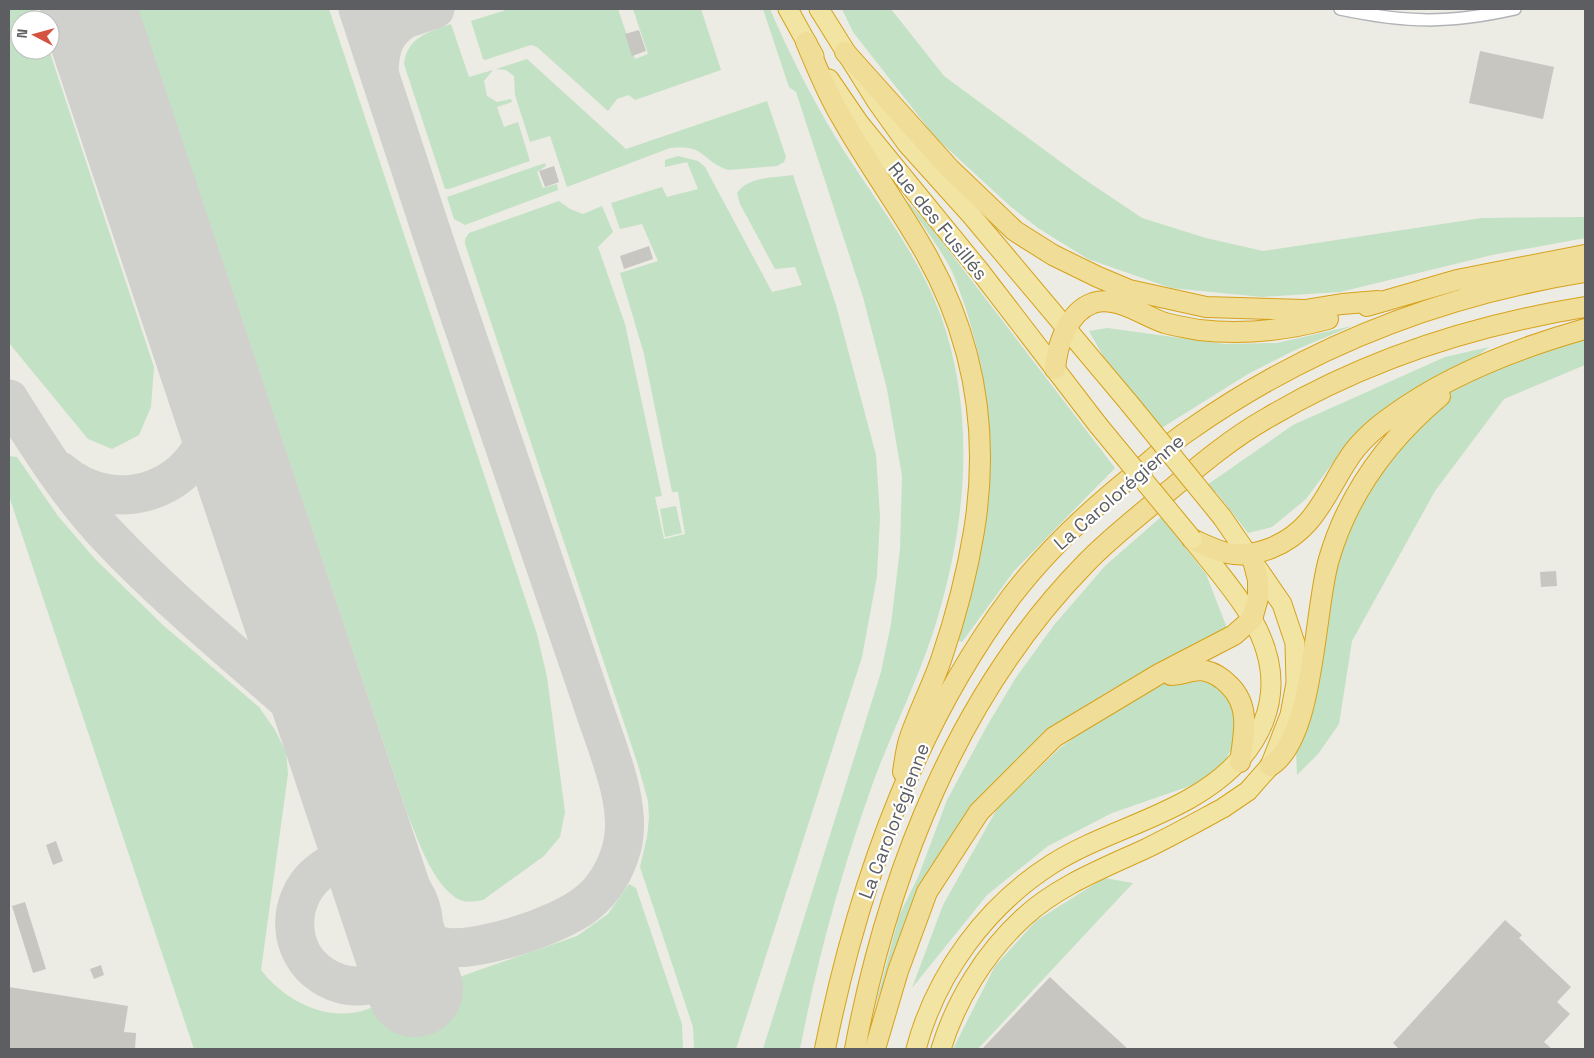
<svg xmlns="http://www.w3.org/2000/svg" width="1594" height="1058" viewBox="0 0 1594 1058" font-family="'Space Grotesk',sans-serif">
  <rect width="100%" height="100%" fill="#ecebe4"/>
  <path fill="#c3e1c4" d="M9,9h26l4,11h-19v30h29l105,317 -3,40 -12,28 -27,14 -24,-10 -79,-96z
    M138,9h191l208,625 10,43 18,135 -5,25 -16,19 -61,44c-7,1 -16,3 -23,0 -27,-13 -42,-61 -53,-87z
    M509,9h109l17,50 13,-5 -15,-45h68l20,61 -86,30 -6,-5 -12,4 -9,12 -71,-64 -6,-2 -46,15 -2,-1 -12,-38z
    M763,9h7c19,44 41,88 66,129 36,59 81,113 105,178 34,97 26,200 -2,297 -16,57 -44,111 -65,167 -32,89 -56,176 -74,269h-37l118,-377 10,-48 9,-75 2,-73 -15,-87 -24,-92 -67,-205 -7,-5z
    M842,9h49l53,67 140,103 58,39 64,20 57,13 219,-33 103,-1v21l-93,17 -152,37 -78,5 -91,-9 -83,-29 -50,-31 -28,-22 -75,-69 -82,-105z
    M451,24l18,53 24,-7 -9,11 3,15 10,6 14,-3 1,3 -15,5 7,20 14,-5 12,39 -81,28h-4l-41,-125c3,-27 25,-32 47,-40z
    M527,59l99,90 141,-48 19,56 -2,5 -7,4 -48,4c-27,-8 -24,-27 -59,-22l-103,39 -17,-51 -20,6 -15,-47 -1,-19 -8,-6 -10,-1z
    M678,156l20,5 7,6 67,125 30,-7 -7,-18 -20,2 -35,-65 -3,-11c11,-17 38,-15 56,-18l43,130 40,150 4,62 -3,59 -15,81 -126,392h-42l-1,-22 -53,-160 7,-30 2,-19 -1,-17 -10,-36 -173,-521v-5l4,-6 90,-32 11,8 13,5 19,-8 11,26 -15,15 27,77 37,172 -7,1 9,42 21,-5 -7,-42h-6l-28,-138 -24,-81 38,-12 -16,-37 -22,5 -9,-26 51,-16 5,10 31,-8 -11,-27 -22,5v-7z
    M545,163l1,3 -9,6 6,16 14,-4 1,6 -93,35 -11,-6 -7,-22z
    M905,199l25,27 185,242 -101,103 -52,71 -5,-2c13,-56 31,-113 33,-171 2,-64 -12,-133 -36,-193 -9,-22 -35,-55 -49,-77z
    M1352,326l-59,25 -45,23 -88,55 -54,-68 -17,-30 18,-3 118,16 52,-1z
    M1585,333v32l-81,34 -69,92 -83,150 -13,83 -21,30 -21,21 -1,-26 31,-181 33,-91 92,-91z
    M1489,347l-27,21 -81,45 -38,36 -37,50 -34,28 -24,6 -31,-40 -10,-8 86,-60 152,-68z
    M9,456l8,1 41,59 37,43 69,67 95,81 16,23 11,22 2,22 -27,196c23,30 63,51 101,41l215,-75 31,-22 21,-30 7,4 46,136 1,25h-489l-185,-553z
    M676,506l6,27 -17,4 -5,-28z
    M1161,517l45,57 21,54 -120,64 -44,29 -42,35 -33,36 -86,139 -27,76 24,-91 20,-41 28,-75 40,-74 28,-47 39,-54 51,-59z
    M1155,677l58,6 16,12 6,19 2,25 -21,38 -104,36 -64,33 -61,49 -75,93 31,-83 54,-96 63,-61z
    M1104,878l29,5 -155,166h-25l42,-83 41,-45z"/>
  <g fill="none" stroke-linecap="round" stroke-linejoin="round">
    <path stroke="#d0d0cc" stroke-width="39" d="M358,9l76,231 159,465c13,41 40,99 29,142 -6,22 -18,43 -36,57 -26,21 -113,51 -146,42 -29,-7 -45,-32 -58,-56
      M366,9c13,9 23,11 39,10 -21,14 -25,28 -26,52
      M405,19l30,-10
      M9,399c30,48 61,97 100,138 67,71 144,131 216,197 11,24 39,83 28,108 -7,17 -24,21 -36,32 -31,27 -30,78 5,101 51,34 121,-17 96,-75 -12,-26 -26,-26 -42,-43 -4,-4 -7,-10 -11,-15
      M60,471c57,50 145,17 152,-59 2,-23 -7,-46 -13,-68"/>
    <path stroke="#d0d0cc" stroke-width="96" d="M88,9l327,980"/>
  </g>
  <path fill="#c8c6c0" d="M639,30l7,21 -14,5 -7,-22z
    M1480,51l74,16 -11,52 -74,-16z
    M554,166l5,16 -14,5 -6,-16z
    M649,246l4,13 -29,10 -4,-13z
    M1556,571l1,15 -16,1 -1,-15z
    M56,841l7,20 -10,4 -7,-20z
    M25,902l21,67 -13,4 -21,-67z
    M1505,920l17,15 -3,3 52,49 -14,15 13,12 -26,28 8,7h-153l-6,-6z
    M101,965l3,10 -10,4 -4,-10z
    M1050,977l21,20 57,52h-146z
    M9,987l119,19 -4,26 12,1 -1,16h-126z"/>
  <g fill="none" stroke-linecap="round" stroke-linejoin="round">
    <g stroke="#b1b3b7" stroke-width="14">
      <path id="minor" d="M1340,9c67,14 108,15 175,0"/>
    </g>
    <g stroke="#d6a21a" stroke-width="21">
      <path id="trunk" d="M788,9l26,47
        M819,9l58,93 30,42 64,71 158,188
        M829,79l30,44 120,147 119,155
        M916,1049c20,-75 70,-143 136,-185 43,-27 93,-40 137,-65 71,-40 107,-105 62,-182 -17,-28 -39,-53 -59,-78
        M941,1049c15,-49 44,-96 82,-131 34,-32 81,-50 122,-69 27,-13 52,-27 78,-41l25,-17 22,-25 20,-51 6,-32 -1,-40 -13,-39 -60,-87"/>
    </g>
    <g stroke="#d6a21a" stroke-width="22">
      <path id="motorway" d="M806,42c11,26 22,54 37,78 26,46 57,88 83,134 49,87 64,178 48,277 -7,43 -19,88 -33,129 -9,26 -22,51 -31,77 -4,11 -5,23 -7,35
        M845,52l105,117 65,62 38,24 45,22 31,13 77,17 99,3 37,-6 36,-3
        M1367,306l90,-26 128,-25
        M1055,369c2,-24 13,-57 38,-66 24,-8 50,13 72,20 11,3 23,5 34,7 42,5 88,0 129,-11
        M1192,539c11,5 22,11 35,14 29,6 62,-9 81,-31 16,-18 26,-41 39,-61 11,-18 28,-33 45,-45 57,-42 126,-68 193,-87
        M1171,675c12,0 23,-7 35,-4 9,2 16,7 23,14 22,21 15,49 11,77
        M1270,766c45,-27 44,-157 59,-207 19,-65 60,-120 111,-163
        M825,1049c32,-159 88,-321 186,-452 35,-46 80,-88 125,-124 18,-15 35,-31 55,-44 120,-84 250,-134 394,-157
        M855,1049c33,-176 103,-355 230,-485 26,-27 56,-50 85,-74 31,-26 63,-53 99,-73 98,-58 205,-92 316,-110
        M875,1049l23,-78 29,-79 52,-80 75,-75 105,-63 75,-39 18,-16 6,-21v-18l-4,-16"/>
    </g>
    <use href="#minor" stroke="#fff" stroke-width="11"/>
    <use href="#trunk" stroke="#f2e5a4" stroke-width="19"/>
    <use href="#motorway" stroke="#f0dd97" stroke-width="20"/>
    <g stroke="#d6a21a" stroke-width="21" stroke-linecap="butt">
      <path id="trunk-bridge" d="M1129,403l93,114
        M1098,425l94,114"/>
    </g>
    <use href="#trunk-bridge" stroke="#f2e5a4" stroke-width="19"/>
  </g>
  <g text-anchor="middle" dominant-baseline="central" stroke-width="4.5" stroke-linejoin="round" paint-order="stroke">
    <g font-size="19" fill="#5c5e62" stroke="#fff">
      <text transform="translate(938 221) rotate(51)">Rue des Fusillés</text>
      <text transform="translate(1119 492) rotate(-41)">La Carolorégienne</text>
      <text transform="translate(894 821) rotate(-69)">La Carolorégienne</text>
    </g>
  </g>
  <rect width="1594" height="1058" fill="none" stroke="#5c5e62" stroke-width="20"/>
  <g transform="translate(35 35) rotate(276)"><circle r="24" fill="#ffffff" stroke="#bebfc0"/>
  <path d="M0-4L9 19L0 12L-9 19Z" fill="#d45341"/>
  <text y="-8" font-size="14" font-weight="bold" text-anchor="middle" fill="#5c5e62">N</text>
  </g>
</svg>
